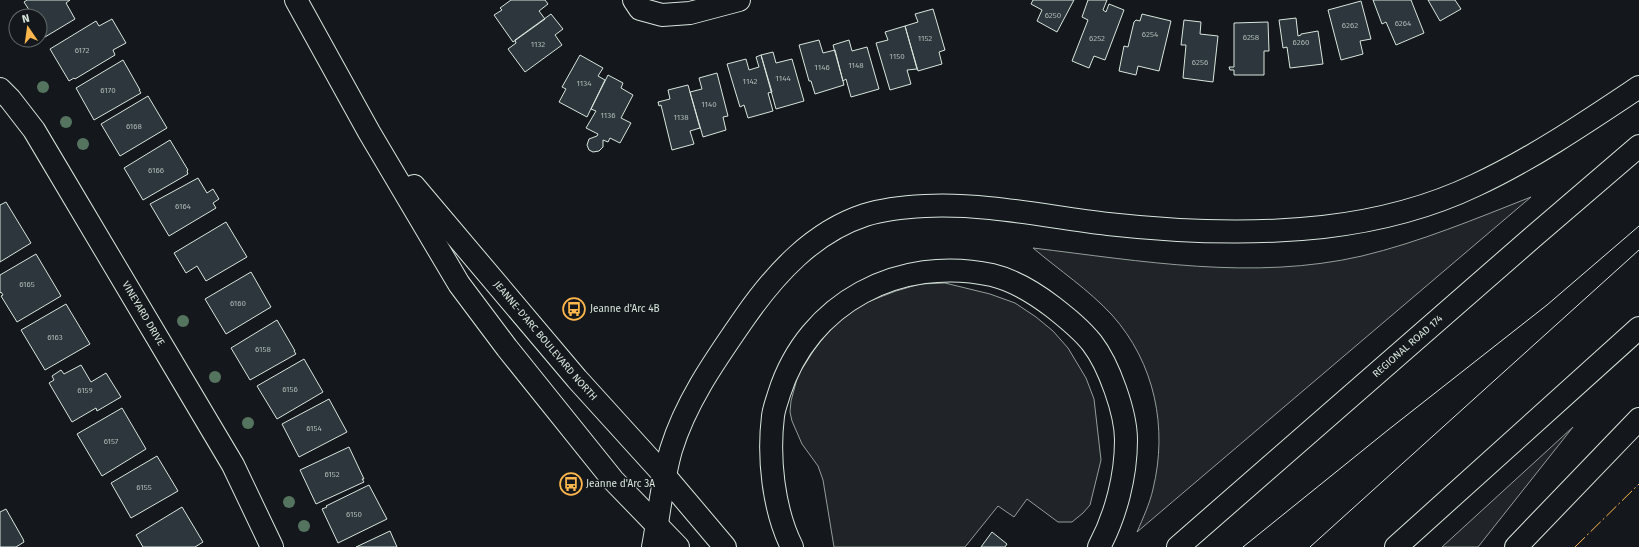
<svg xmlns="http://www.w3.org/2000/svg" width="1639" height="547" viewBox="0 0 1639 547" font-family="'Fira Sans',sans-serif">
  <rect width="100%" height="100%" fill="#14181c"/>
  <path fill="#202428" stroke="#939e99" d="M1531,197l-394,335c6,-14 13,-29 16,-43 15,-61 2,-126 -41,-174 -23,-25 -53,-45 -79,-67 109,13 220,33 329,8 58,-14 113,-37 169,-59z
    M945,283l45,11 25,9 21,14 17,14 15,17 18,30 8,21 7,61 -11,45 -7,8 -11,9h-14l-31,-23 -13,18 -16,-11 -33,41h-131l-11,-67 -5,-14 -16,-22 -10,-23 -2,-9 1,-11 7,-26 16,-25 19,-25 29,-21 34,-13 24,-7z
    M1573,427l-95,120h-36z"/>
  <path fill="#2c363c" stroke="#d8e6dc" d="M27,0h43l-4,3 9,16 -40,24 -2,-3h7v-24h-7l-9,-14z
    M511,0h34l3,4 -9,7 6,8 -32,23 -19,-27 8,-5 -2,-2z
    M1033,0h41l-17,32 -20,-11 5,-11 -11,-6z
    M1088,0h19l-4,10 3,2 3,-8 15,6 -19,50 -11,-4 -5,12 -17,-7 16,-41 -6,-3z
    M1373,0h38l13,33 -28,12 -10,-23 -4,2z
    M1428,0h27l6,9 -21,12z
    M1361,1l10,38 -11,2 3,13 -22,6 -13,-50z
    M933,9l12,41 -6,2 3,12 -24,7 -13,-45 13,-4 -3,-8z
    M551,14l12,15 -8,6 7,10 -37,27 -17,-23 8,-6 -1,-3z
    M1142,14l29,7 -12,50 -21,-5 -2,9 -17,-4 5,-25 4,1 6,-25 2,-2 4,1z
    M1296,18l2,18 3,-1v-1l17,-3 5,33 -33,4 -3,-21 -4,1 -4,-28z
    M112,19l14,24 -13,7 2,5 -40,24 -1,-1 -5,3 -19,-32 46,-28 3,5z
    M1184,20l17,2 -1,12 18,2 -5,46 -30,-4 3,-33h-5z
    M1268,22l1,29h-5v24h-30v-5h-4l-1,-3h5v-44z
    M905,26l12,43 -10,1 4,14 -21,6 -14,-47 12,-3 -3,-8z
    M819,40l4,13 12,-3 9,35 -29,9 -4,-13h-2l-10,-36z
    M849,40l3,11 15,-4 12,42 -28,8 -5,-18 -3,2 -10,-36z
    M773,52l3,11 16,-4 12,42 -28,8 -15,-54z
    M580,55l23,13 -5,8 7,4 -18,37 -28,-15 7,-13 -4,-2z
    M761,55l11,37 -4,1 5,18 -25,7 -4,-13 -4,2 -13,-43 19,-5 3,11 10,-3 -3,-10z
    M123,60l17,30h-1l2,3 -47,27 -18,-32z
    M717,73l11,43 -5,1 3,13 -23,7 -13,-45 12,-3 -3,-11z
    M608,75l15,8 -2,5 12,7 -12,23 10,5 -11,20 -10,-5 -2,4 -5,-2v7l-4,4 -6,1 -4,-2 -2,-5 2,-6 8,-3 1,-2 -12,-6 10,-17 -5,-2z
    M688,85l12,43 -10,3 4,13 -22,6 -11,-45 -2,1 -1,-4 12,-3 -2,-9z
    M148,96l19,32 -47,28 -19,-32z
    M170,140l18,30 -1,1 1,3 -45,26 -19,-32z
    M198,178l9,15 6,-4 6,10 -6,4 3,5 -47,28 -19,-32z
    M6,202l25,41 -31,19v-57z
    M226,222l21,35 -41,24 -9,-15 -11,7 -12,-20z
    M36,254l25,42 -44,26 -16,-26 2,-1 -2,-3 -1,1v-18z
    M251,272l20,35 -45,27 -21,-35z
    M66,304l24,40 -45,26 -24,-40z
    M277,320l18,31h-1l2,3 -46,26 -19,-32z
    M304,359l19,33 -46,27 -20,-33z
    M81,365l10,17 15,-9 15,24 -24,14 -1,-3 -24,14 -23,-39 5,-3 -2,-4 9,-6 3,4z
    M329,399l18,33 -48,25 -17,-33z
    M122,408l24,41 -44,27 -25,-42z
    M349,447l15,32h-2l2,3 -48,22 -16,-34z
    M157,456l21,35 -47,27 -20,-35z
    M369,485l18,34 -49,24 -16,-34 5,-2 -1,-1z
    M182,507l21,35 -8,5h-52l-7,-12z
    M6,509l17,30 1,3 -8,5h-16v-35z
    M390,531l7,16h-41z
    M992,532l15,12 -2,3h-24z"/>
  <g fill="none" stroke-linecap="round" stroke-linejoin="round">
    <g stroke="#d8e6dc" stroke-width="24">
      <g id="minor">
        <path d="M634,0l6,9 22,6 28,-2 49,-13"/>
        <path id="s1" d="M0,89l10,10 24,31 199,335 39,82"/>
      </g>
    </g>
    <g stroke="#d8e6dc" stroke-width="24">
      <g id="major">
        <path d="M296,0l73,132 90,152 48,64 106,132 65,67"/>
        <path id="s2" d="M414,186l163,193 88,97 60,71"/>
      </g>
    </g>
    <g stroke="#d8e6dc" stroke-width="24">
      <g id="highway">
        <path d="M653,547c6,-32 9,-65 18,-97 15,-49 45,-91 74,-133 30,-43 68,-85 120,-102 19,-6 40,-8 60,-9 62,-3 122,11 183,18 72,8 143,11 215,3 52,-6 105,-19 153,-42 56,-26 112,-64 163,-98"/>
        <path d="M792,547c-19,-38 -24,-90 -19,-131 1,-8 4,-15 6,-22 29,-92 121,-139 213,-119 21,5 44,19 61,32 14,11 28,22 39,36 17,22 34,70 34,97 0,36 -10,75 -27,107"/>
        <path id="s3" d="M1178,547l355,-310 106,-91"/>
        <path d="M1396,547l243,-219"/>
        <path d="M1516,547l123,-128"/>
      </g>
    </g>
    <use href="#minor" stroke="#14181c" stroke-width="22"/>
    <use href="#major" stroke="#14181c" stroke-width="22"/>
    <use href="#highway" stroke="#14181c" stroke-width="22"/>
    <path stroke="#d8e6dc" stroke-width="1" d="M1243,547l145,-117 159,-125 92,-79
      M1310,547l329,-297"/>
    <path stroke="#ffb74d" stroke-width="1" stroke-dasharray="14 3 2 3" stroke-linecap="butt" d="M1575,547l64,-63"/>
  </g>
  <g fill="#55745f">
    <circle cx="43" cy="87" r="6"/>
    <circle cx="66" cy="122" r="6"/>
    <circle cx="83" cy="144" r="6"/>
    <circle cx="183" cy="321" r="6"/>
    <circle cx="215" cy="377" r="6"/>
    <circle cx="248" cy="423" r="6"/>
    <circle cx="289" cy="502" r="6"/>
    <circle cx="304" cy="526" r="6"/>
  </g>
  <defs>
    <g id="bus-ring" transform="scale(1.15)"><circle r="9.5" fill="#14181c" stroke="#ffb74d" stroke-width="1.5"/><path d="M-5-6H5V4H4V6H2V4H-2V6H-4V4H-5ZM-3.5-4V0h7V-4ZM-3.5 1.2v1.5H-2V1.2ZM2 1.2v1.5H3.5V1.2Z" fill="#ffb74d"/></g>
  </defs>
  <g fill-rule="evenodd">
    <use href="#bus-ring" x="574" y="309"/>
    <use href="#bus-ring" x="571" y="484"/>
  </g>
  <g text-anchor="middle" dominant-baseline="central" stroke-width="3" stroke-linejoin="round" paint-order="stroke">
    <g font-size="8" fill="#adbab4">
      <text x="1053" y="15">6250</text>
      <text x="1403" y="23">6264</text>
      <text x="1350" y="25">6262</text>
      <text x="1150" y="34">6254</text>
      <text x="1251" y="37">6258</text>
      <text x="925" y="38">1152</text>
      <text x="1097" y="38">6252</text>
      <text x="1301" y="42">6260</text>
      <text x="538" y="44">1132</text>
      <text x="82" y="50">6172</text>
      <text x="897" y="56">1150</text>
      <text x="1200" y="62">6256</text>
      <text x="856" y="65">1148</text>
      <text x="822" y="67">1146</text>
      <text x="783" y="78">1144</text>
      <text x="750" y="81">1142</text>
      <text x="584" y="83">1134</text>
      <text x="108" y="90">6170</text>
      <text x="709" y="104">1140</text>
      <text x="608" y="115">1136</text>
      <text x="681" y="117">1138</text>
      <text x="134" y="126">6168</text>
      <text x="156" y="170">6166</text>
      <text x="183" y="206">6164</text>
      <text x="27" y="284">6165</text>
      <text x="238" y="303">6160</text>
      <text x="55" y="337">6163</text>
      <text x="263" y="349">6158</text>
      <text x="290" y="389">6156</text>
      <text x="85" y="390">6159</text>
      <text x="314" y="428">6154</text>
      <text x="111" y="441">6157</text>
      <text x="332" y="474">6152</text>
      <text x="144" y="487">6155</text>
      <text x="354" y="514">6150</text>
    </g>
    <g font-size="10" fill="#d8e6dc" stroke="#14181c" text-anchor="start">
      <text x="590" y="309">Jeanne d'Arc 4B</text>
      <text x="586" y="484">Jeanne d'Arc 3A</text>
    </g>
    <g font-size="10" fill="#d8e6dc" stroke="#14181c">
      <text stroke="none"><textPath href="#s1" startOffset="267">VINEYARD DRIVE</textPath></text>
      <text stroke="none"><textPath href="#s2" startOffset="203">JEANNE-D'ARC BOULEVARD NORTH</textPath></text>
      <text stroke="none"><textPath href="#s3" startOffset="305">REGIONAL ROAD 174</textPath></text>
    </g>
  </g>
  <g transform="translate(28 28) rotate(347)"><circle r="19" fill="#14181c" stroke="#626a69"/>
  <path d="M0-3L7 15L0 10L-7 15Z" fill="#ffb74d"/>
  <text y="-6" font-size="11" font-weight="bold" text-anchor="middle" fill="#d8e6dc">N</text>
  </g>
</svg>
